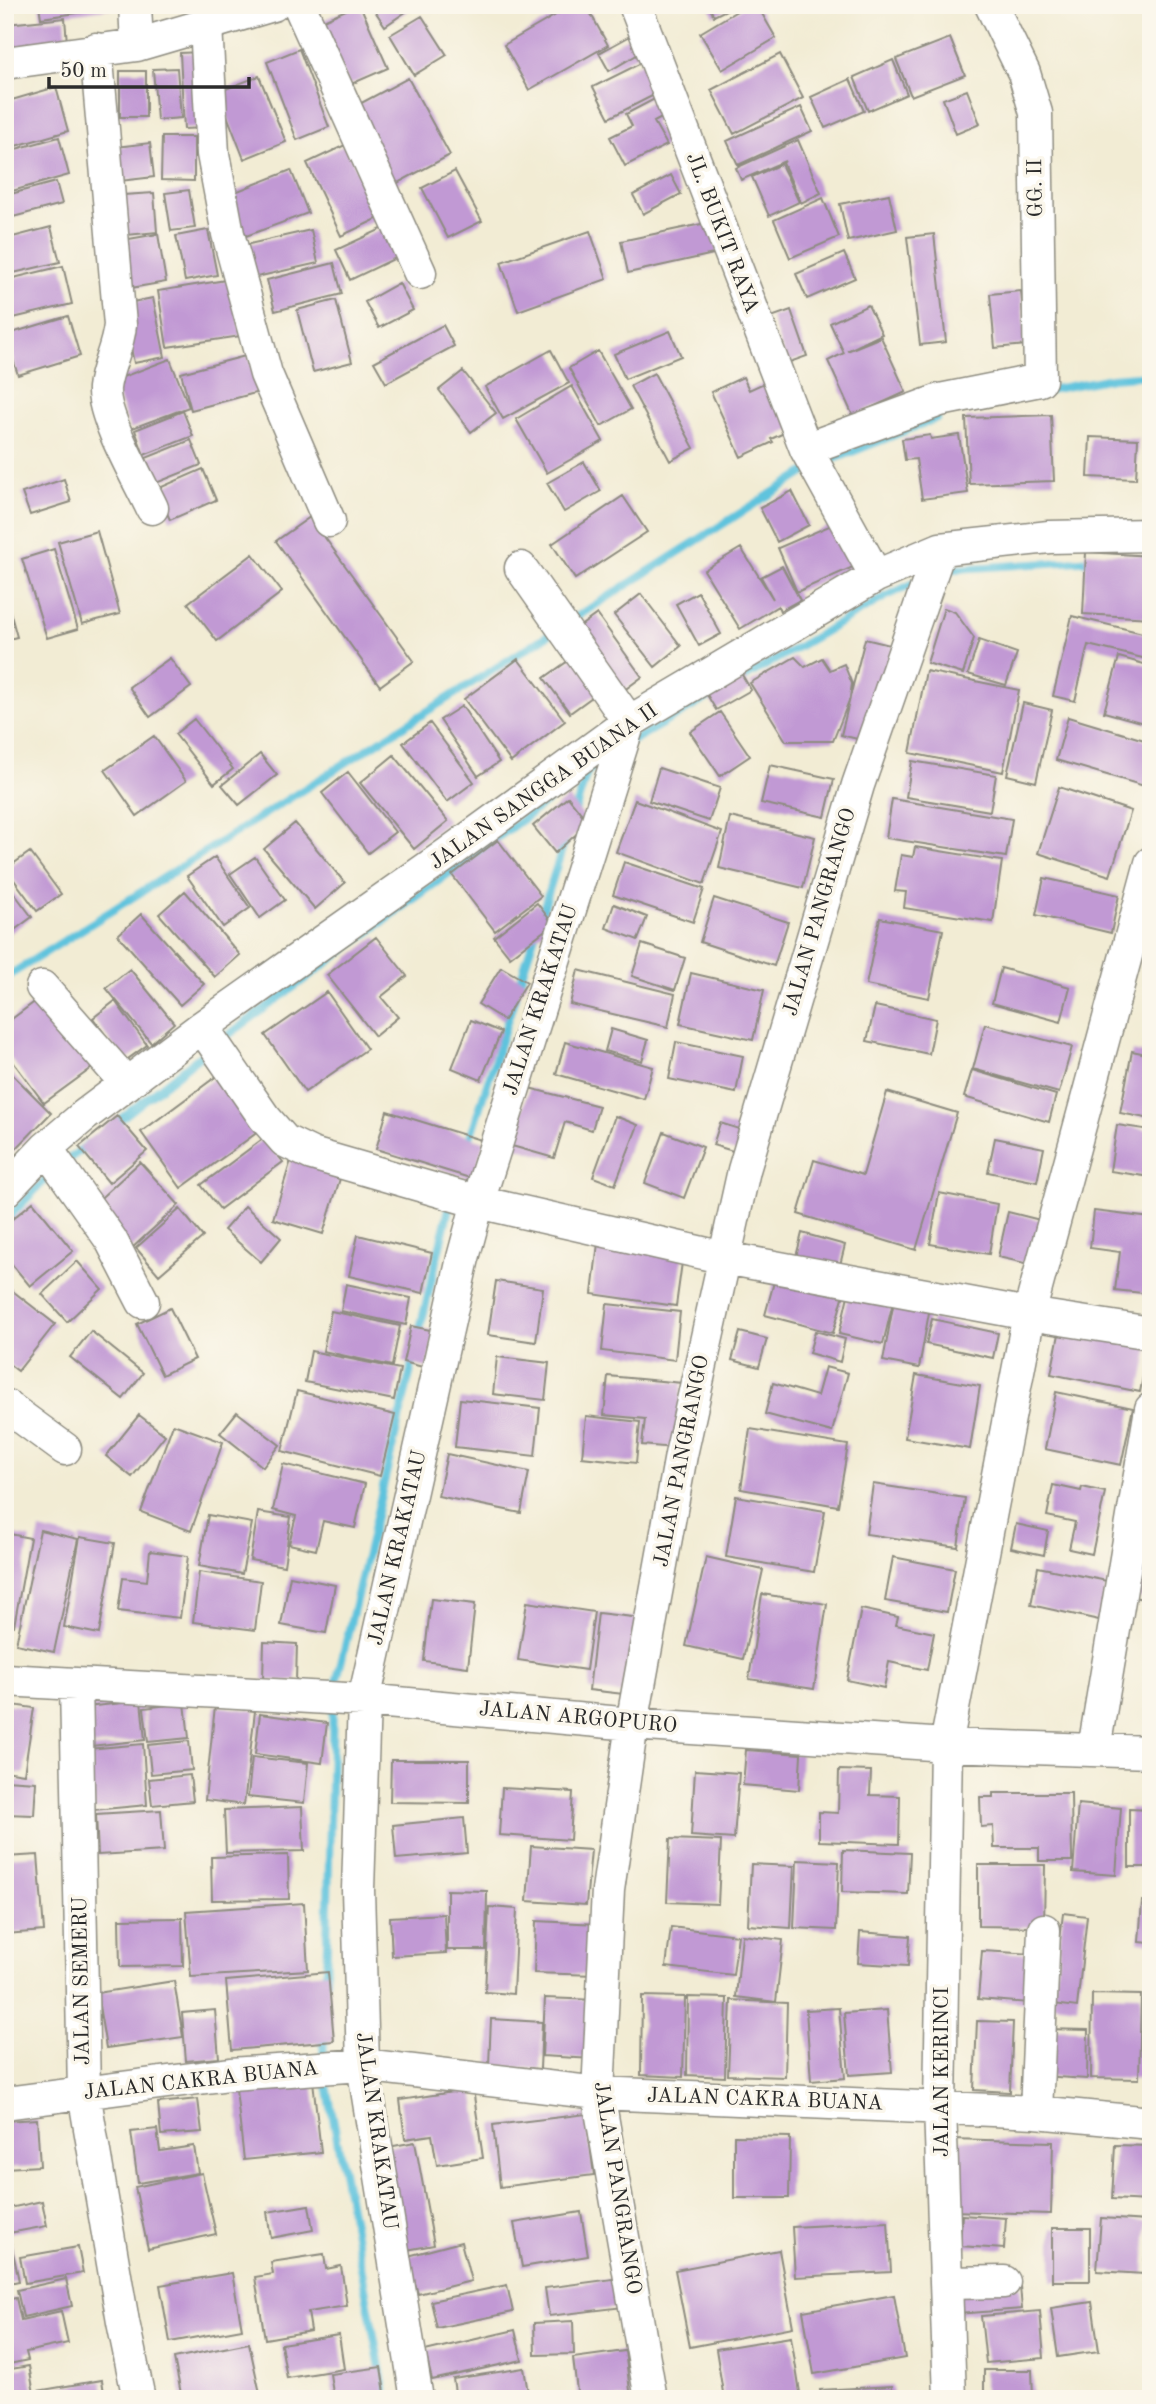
<svg xmlns="http://www.w3.org/2000/svg" width="1156" height="2404" viewBox="0 0 1156 2404" font-family="'Old Standard TT',serif">
  <rect width="100%" height="100%" fill="#fbf7ec"/>
  <filter id="ink" filterUnits="userSpaceOnUse"><feTurbulence type="fractalNoise" baseFrequency=".0143" numOctaves="2"/><feDisplacementMap in="SourceGraphic" scale="14" xChannelSelector="R" yChannelSelector="G"/><feConvolveMatrix kernelMatrix="1 2 1 2 8 2 1 2 1" color-interpolation-filters="sRGB"/></filter>
  <filter id="wash" filterUnits="userSpaceOnUse"><feTurbulence type="fractalNoise" baseFrequency=".00686" numOctaves="4" result="noise"/><feDisplacementMap in="SourceGraphic" scale="28" xChannelSelector="R" yChannelSelector="G"/><feGaussianBlur stdDeviation="1.57" result="paint"/><feColorMatrix in="noise" values="0 0 0 0 0 0 0 0 0 0 0 0 0 0 0 0 0 1.4 0 .05"/><feComposite in="paint" operator="in"/></filter>
  <g filter="url(#wash)">
    <rect width="100%" height="100%" fill="#f2ecd4"/>
    <g fill="none" stroke-linecap="round" stroke-linejoin="round">
      <path stroke="#5fc3dd" stroke-width="8" d="M1044,391l68,-13 39,-3
        M822,464l115,-46
        M941,570l154,-10
        M567,623l243,-154
        M735,683l150,-86 35,-17
        M632,741l86,-49
        M574,814l13,-41
        M5,978l551,-348
        M219,1042l387,-284
        M114,1124l94,-74
        M468,1144l98,-307
        M64,1163l23,-18
        M5,1221l49,-50
        M418,1337l33,-137
        M334,1692l80,-335
        M326,1982l7,-278
        M323,2062l1,-29
        M325,2075l61,324"/>
    </g>
    <g id="blocks">
      <path fill="#c199d4" d="M39,5h80l1,2 -79,11z
        M357,5h3l28,63 -39,17 -28,-64z
        M371,5h41l1,2 -28,19z
        M573,5h13l22,40 -79,45 -25,-45z
        M708,5h28l-22,11z
        M747,5h10l19,33 -54,32 -22,-37z
        M422,16l25,39 -33,20 -24,-40z
        M65,18l2,25 -58,5 -2,-24z
        M637,32l10,17 -38,22 -10,-18z
        M950,38l15,37 -54,21 -15,-37z
        M299,49l30,78 -32,13 -30,-78z
        M200,52l4,76 -20,1 -4,-76z
        M780,54l23,44 -69,36 -23,-44z
        M893,60l14,34 -39,17 -14,-34z
        M643,62l15,31 -49,25 -16,-31z
        M177,68l4,50 -24,2 -4,-51z
        M120,71h26v46h-26z
        M259,76l27,66 -42,17 -26,-67z
        M408,78l42,77 -56,30 -42,-77z
        M850,79l14,32 -39,17 -14,-31z
        M56,87l12,44 -63,18v-47z
        M967,90l13,34 -24,10 -13,-35z
        M662,95l9,18 -17,9 13,23 -42,21 -15,-29 22,-11 -6,-12z
        M801,107l11,24 -74,34 -11,-24z
        M59,137l10,38 -64,18v-41z
        M162,137h32v44l-33,-1z
        M798,140l23,53 -20,10 -18,-40 2,-2 -44,19 -5,-12z
        M150,143l4,34 -34,4 -4,-34z
        M345,145l34,73 -38,18 -34,-73z
        M781,164l18,38 -30,14 -17,-39z
        M291,170l17,43 -62,23 -16,-42z
        M455,171l27,50 -34,17 -26,-50z
        M671,175l10,19 -38,20 -10,-19z
        M56,182l6,22 -49,13 -6,-22z
        M189,190l6,38 -24,3 -6,-38z
        M154,193l3,39 -30,3 -4,-40z
        M889,194l8,36 -49,11 -8,-37z
        M823,198l16,39 -49,21 -16,-38z
        M711,222l7,31 -90,20 -7,-32z
        M388,226l14,29 -52,25 -14,-30z
        M51,227l9,35 -55,13v-36z
        M208,230l9,45 -32,6 -9,-45z
        M311,230l7,33 -66,15 -7,-33z
        M590,231l17,48 -89,32 -17,-49z
        M158,234l8,48 -41,7 -8,-48z
        M934,234l12,108 -26,3 -13,-108z
        M844,253l11,25 -48,21 -11,-25z
        M334,263l8,31 -67,17 -8,-31z
        M63,266l9,38 -67,16v-40z
        M232,279l9,57 -74,11 -9,-56z
        M399,283l14,27 -34,18 -14,-26z
        M1021,291l5,54 -31,3 -5,-54z
        M153,298l12,59 -31,6 -12,-59z
        M336,300l16,62 -39,10 -16,-62z
        M868,305l14,29 -35,17 34,-14 25,55 -53,24 -25,-55 16,-8 -14,-30z
        M791,310l16,46 -20,7 -16,-46z
        M68,316l12,40 -62,19 -13,-40z
        M443,325l11,21 -68,37 -12,-21z
        M670,331l11,25 -56,23 -11,-25z
        M551,350l18,33 -66,36 -18,-32z
        M598,351l33,58 -30,17 -32,-58z
        M249,355l10,37 -68,18 -10,-37z
        M170,359l19,48 -59,22 -18,-48z
        M463,371l33,42 -25,19 -32,-42z
        M654,373l40,75 -24,13 -40,-75z
        M743,377l6,13 24,-11 22,49 -24,11 2,3 -32,15 -30,-65z
        M572,386l31,55 -56,32 -31,-54z
        M183,411l10,25 -49,19 -9,-25z
        M1051,415l3,66 -85,3 -3,-66z
        M930,435l1,4 28,-4 9,58 -46,6 -6,-40 -11,1 -3,-21z
        M1090,437l48,2 -2,40 -48,-2z
        M191,440l10,25 -45,18 -10,-25z
        M584,462l17,29 -37,21 -17,-29z
        M203,469l13,31 -46,20 -13,-31z
        M64,479l7,23 -41,13 -8,-22z
        M792,491l17,34 -32,17 -17,-34z
        M623,496l24,36 -72,47 -23,-35z
        M310,517l104,144 -34,25 -104,-145z
        M843,520l19,43 -65,29 -19,-44z
        M97,531l23,83 -38,10 -24,-82z
        M741,548l32,51 -12,-22 21,-11 18,34 -20,11 -2,-5 -38,23 -36,-59z
        M54,549l24,80 -31,9 -25,-79z
        M1086,552l65,4v62l-68,-4z
        M253,554l29,38 -65,49 -29,-38z
        M698,592l23,42 -22,12 -23,-42z
        M5,593l12,44 -12,3z
        M641,594l40,52 -26,21 -41,-52z
        M944,608l11,4 19,26 -11,36 -36,-11z
        M597,614l45,63 -26,19 -44,-64z
        M1072,616l79,19v25l-63,-15 -13,56 -22,-5z
        M865,639l29,7 -24,96 -29,-7 9,-37 -17,43h-47l-36,-58 45,-26 10,10 17,-9 8,12 14,-6 8,20 -2,13z
        M979,640l38,13 -11,32 -38,-11z
        M578,654l25,35 -33,24 -26,-35z
        M1119,657l32,9v59l-47,-13z
        M170,658l21,29 -41,30 -21,-30z
        M518,659l47,62 -54,41 -47,-63z
        M738,668l13,22 -35,20 -13,-22z
        M926,671l93,19 -16,82 -93,-19z
        M1023,703l29,7 -16,72 -29,-7z
        M462,706l37,56 -21,14 -38,-56z
        M720,712l30,44 -30,20 -30,-44z
        M1068,717l83,25v46l-95,-28z
        M194,719l39,50 -19,15 -39,-50z
        M430,723l44,59 -27,20 -44,-59z
        M154,736l32,45 -49,35 -32,-46z
        M260,754l17,21 -38,30 -17,-20z
        M394,755l54,66 -34,28 -54,-66z
        M912,761l84,14 -6,36 -84,-14z
        M770,765l64,14 -9,38 -64,-14z
        M659,768l61,20 -11,33 -60,-20z
        M348,772l47,60 -27,21 -46,-60z
        M1059,787l72,24 -21,65 -72,-23z
        M568,797l21,26 -34,30 -22,-27z
        M892,799l120,20 -6,38 -120,-19z
        M635,800l87,32 -18,52 -88,-32z
        M730,817l85,20 -12,51 -84,-20z
        M295,823l50,60 -30,26 -51,-60z
        M498,840l43,56 -46,35 -43,-56z
        M915,847l87,14 -9,61 -89,-14 2,-16 -11,-1 6,-36 12,2z
        M30,852l31,42 -24,17 -31,-42z
        M215,857l35,51 -27,19 -36,-51z
        M255,857l30,43 -25,18 -30,-44z
        M624,862l80,27 -11,33 -80,-27z
        M1044,878l75,17 -8,38 -75,-18z
        M5,881l27,36 -27,20z
        M185,891l55,64 -25,22 -56,-63z
        M714,898l74,24 -14,44 -74,-24z
        M537,903l16,21 -43,33 -16,-20z
        M614,904l33,13 -9,23 -32,-12z
        M141,914l63,70 -24,21 -62,-70z
        M880,918l63,12 -14,68 -63,-13z
        M376,937l31,39 -26,21 17,20 -23,19 -48,-61z
        M642,944l43,14 -10,32 -43,-14z
        M501,967l26,15 -23,38 -26,-16z
        M1001,968l69,19 -9,35 -69,-19z
        M130,969l44,54 -23,20 -45,-55z
        M578,970l97,24 -7,33 -98,-23z
        M691,973l73,17 -11,50 -73,-16z
        M327,992l40,57 -62,43 -40,-57z
        M44,995l52,70 -52,38 -39,-52v-27z
        M115,1001l32,44 -22,16 -32,-43z
        M875,1006l61,13 -7,35 -62,-13z
        M471,1020l30,12 -20,48 -29,-12z
        M985,1024l87,23 -13,46 -86,-24z
        M611,1029l37,11 -6,21 -37,-10z
        M565,1042l88,25 -9,32 -88,-25z
        M676,1042l67,14 -7,37 -67,-14z
        M1132,1051l19,4v64l-31,-6z
        M5,1067l46,46 -42,43 -4,-4z
        M225,1070l41,56 -85,62 -40,-56z
        M972,1070l84,25 -7,27 -85,-25z
        M529,1088l70,18 -7,24 -27,-8 -11,36 -42,-12z
        M887,1092l70,21 -41,137 -118,-36 16,-54 49,15z
        M387,1111l97,30 -11,38 -97,-30z
        M117,1116l30,35 -38,32 -30,-36z
        M615,1116l23,9 -23,60 -22,-8z
        M720,1123l32,10 -6,22 -33,-10z
        M1117,1125l34,5v47l-41,-6z
        M664,1132l39,15 -19,51 -39,-15z
        M264,1138l19,24 -63,47 -19,-24z
        M995,1138l49,10 -7,34 -49,-10z
        M292,1157l50,15 -19,62 -50,-15z
        M140,1162l39,43 -48,44 -39,-43z
        M939,1193l58,11 -8,50 -59,-10z
        M33,1202l40,49 -43,35 -25,-30v-31z
        M245,1206l36,32 -20,24 -37,-32z
        M180,1209l23,28 -44,38 -23,-27z
        M1094,1211l57,7v76l-36,-4 5,-38 -30,-4z
        M1008,1212l40,10 -10,44 -40,-9z
        M802,1233l43,12 -6,24 -43,-12z
        M358,1235l74,18 -9,40 -74,-17z
        M598,1243l85,12 -7,51 -84,-12z
        M77,1261l25,28 -35,33 -25,-28z
        M777,1271l68,19 -12,43 -68,-18z
        M496,1281l47,7 -7,54 -48,-7z
        M346,1284l65,14 -5,27 -65,-14z
        M5,1285l50,39 -37,47 -13,-10z
        M850,1287l44,11 -11,46 -44,-10z
        M894,1301l36,6 -11,61 -36,-7z
        M607,1304l73,8 -5,48 -73,-9z
        M170,1308l25,51 -33,16 -25,-51z
        M331,1311l69,15 -8,40 -69,-15z
        M932,1319l66,14 -5,25 -67,-14z
        M1061,1324l89,18 -10,50 -89,-18z
        M411,1326l24,5 -8,37 -24,-6z
        M91,1331l52,42 -20,26 -53,-42z
        M815,1331l30,8 -5,23 -31,-9z
        M740,1332l27,7 -8,28 -27,-7z
        M311,1351l89,18 -6,31 -89,-18z
        M497,1357l52,6 -4,37 -52,-6z
        M825,1367l23,6 -16,59 -67,-18 8,-31 44,13z
        M916,1375l64,11 -10,63 -65,-11z
        M608,1376l74,7 -8,65 -32,-3 3,-26 -41,-4z
        M297,1391l98,24 -15,61 -98,-25z
        M1056,1392l77,16 -12,57 -76,-16z
        M460,1399l80,9 -5,48 -80,-9z
        M237,1412l43,33 -17,22 -43,-34z
        M139,1415l26,20 -33,42 -26,-21z
        M586,1416l54,6 -4,41 -54,-6z
        M173,1424l50,18 -32,89 -50,-19z
        M750,1429l98,16 -10,61 -97,-17z
        M447,1454l82,18 -8,41 -83,-17z
        M283,1464l82,20 -10,44 -32,-7 -7,29 -27,-6 7,-28 -23,-6z
        M873,1484l92,14 -7,49 -92,-13z
        M1053,1485l28,6 1,-4 23,5 -13,62 -23,-5 6,-27 -28,-6z
        M736,1496l89,15 -11,61 -88,-15z
        M258,1512l33,5 -7,49 -34,-6z
        M208,1515l44,8 -10,51 -43,-8z
        M1016,1524l32,7 -4,24 -33,-7z
        M40,1530l38,9 -24,113 -38,-8z
        M5,1533l25,5 -16,88 -9,-2z
        M80,1537l35,6 -16,91 -35,-7z
        M1145,1540l6,1v60l-17,-4z
        M150,1551l38,5 -8,62 -62,-7 5,-33 24,3z
        M706,1557l57,13 -20,89 -57,-13z
        M893,1557l62,12 -8,43 -62,-11z
        M1038,1567l69,14 -8,39 -68,-15z
        M199,1572l62,9 -6,49 -62,-8z
        M290,1576l45,9 -9,48 -45,-8z
        M762,1594l65,10 -13,85 -65,-10z
        M431,1599l44,5 -7,63 -44,-6z
        M527,1602l67,10 -8,58 -68,-10z
        M861,1609l37,8 -2,8 38,8 -7,37 -38,-8 -5,26 -37,-8z
        M598,1613l43,5 -9,77 -43,-5z
        M264,1642l33,2 -1,37 -33,-1z
        M141,1701l4,39 -54,6 -5,-39z
        M185,1703l4,35 -41,4 -4,-34z
        M5,1704l29,4 -10,66 -19,-3z
        M215,1706l40,5 -11,94 -39,-5z
        M260,1714l67,9 -5,40 -67,-9z
        M189,1741l3,29 -41,4 -3,-29z
        M143,1744l4,61 -53,5 -6,-61z
        M746,1750l55,4 -2,36 -56,-5z
        M252,1757l56,6 -4,40 -56,-6z
        M391,1760h78v43l-79,-1z
        M695,1770l44,3 -5,66 -43,-3z
        M839,1770l32,1 -1,24 30,1 -1,48 -80,-3v-29l19,1z
        M190,1775l3,26 -41,4 -3,-26z
        M5,1780l31,2 -2,33 -29,-1z
        M502,1788l71,4 -3,48 -71,-5z
        M993,1793h78l1,68h-33v-13h-45l-1,-22 -12,1 -1,-30h13z
        M1078,1804l43,4 -5,67 -43,-3z
        M302,1807l2,44 -78,2 -2,-43z
        M1129,1809l22,1v57h-22z
        M161,1810l3,41 -66,4 -2,-41z
        M464,1818l3,35 -71,6 -3,-34z
        M670,1839l51,2 -3,63 -51,-2z
        M531,1846l60,4 -5,55 -59,-4z
        M843,1850l67,3 -2,41 -66,-2z
        M38,1855l6,76 -39,3v-77z
        M288,1855l1,44 -77,1 -1,-43z
        M797,1860l42,2 -3,68 -42,-2z
        M751,1864l43,2 -3,62 -43,-3z
        M978,1865h67l-1,62 -66,-1z
        M447,1890l40,1 -1,59h-39z
        M1142,1901l9,1v41l-12,-1z
        M304,1903l4,67 -117,7 -5,-66z
        M489,1907l28,2 -4,85 -28,-2z
        M1063,1913l24,3 -10,91 -24,-3z
        M444,1914l2,39 -54,3 -2,-39z
        M182,1918l1,48 -63,1 -1,-48z
        M536,1921l62,3 -2,51 -62,-2z
        M671,1927l67,8 -5,40 -67,-8z
        M860,1932l50,4 -2,30 -50,-3z
        M742,1935l41,5 -7,62 -40,-5z
        M982,1951l51,3 -3,49 -52,-4z
        M328,1972l6,69 -102,9 -6,-69z
        M174,1981l9,56 -77,11 -9,-55z
        M1092,1994l49,1 -2,84 -48,-1z
        M642,1996l43,1 -2,80 -42,-2z
        M688,1997l39,1 -2,79 -38,-2z
        M545,1998l51,2 -3,59 -51,-3z
        M731,2000l56,3 -2,74 -57,-2z
        M839,2008l6,70 -34,3 -5,-71z
        M215,2010l4,48 -33,3 -4,-48z
        M887,2010l5,62 -43,3 -5,-62z
        M491,2019l51,3 -2,47 -51,-4z
        M977,2021l36,1 -3,70 -36,-2z
        M1044,2029l44,1 -1,49 -45,-3z
        M313,2081l8,71 -77,8 -8,-71z
        M473,2089l10,69 -46,7 -5,-30 -27,4 -5,-39z
        M198,2099l4,33 -41,3 -3,-32z
        M586,2114l8,61 -94,12 -7,-62z
        M37,2119l3,47 -35,2v-47z
        M157,2129l3,22 34,-5 4,27 -60,10 -7,-51z
        M734,2136l56,1 -1,61h-55z
        M953,2139l100,3 -2,72 -100,-3z
        M415,2142l19,103 -33,6 -18,-103z
        M1115,2145l35,1 -2,55 -36,-2z
        M202,2173l14,61 -68,15 -13,-62z
        M42,2201l5,25 -38,7 10,48 -14,3v-75z
        M309,2205l4,25 -42,8 -4,-26z
        M581,2212l7,44 -66,11 -8,-44z
        M962,2215l44,3 -2,31 -44,-3z
        M1101,2218l46,3 -3,53 -47,-3z
        M888,2222l3,50 -96,5 -3,-50z
        M1052,2228h38v53h-38z
        M461,2242l10,39 -53,13 -10,-38z
        M78,2247l5,26 -58,10 -5,-26z
        M779,2250l14,77 -103,20 -15,-77z
        M324,2254l2,15 15,-3 6,40 -39,6 3,19 -46,8 -10,-62 18,-3 -2,-12z
        M232,2273l10,56 -72,13 -10,-57z
        M620,2278l4,29 -75,9 -4,-28z
        M66,2279l6,27 -49,11 -6,-27z
        M507,2285l6,27 -76,16 -6,-27z
        M1020,2286l2,23 -65,5 -2,-24z
        M894,2295l11,63 -91,16 -11,-63z
        M16,2298l5,22 40,-9 7,32 -42,9 2,8 -23,5v-65z
        M1092,2302l7,49 -41,6 -7,-49z
        M1040,2311l4,47 -58,5 -5,-47z
        M573,2321l1,33 -39,1 -1,-32z
        M515,2330l7,30 -90,20 -7,-29z
        M339,2335l5,34 -57,9 -6,-34z
        M791,2337l10,62h-77l-8,-50z
        M249,2343l12,55 -79,1 -8,-41z
        M625,2351l6,48h-53l-5,-41z
        M29,2366l6,33h-30v-29z
        M381,2367l4,26 -51,6 -4,-25z
        M524,2368l5,31h-73l-3,-20z
        M984,2370h48l1,29h-49z
        M102,2380l3,19h-67l-1,-8z
        M892,2386l1,13h-72l-1,-9z"/>
    </g>
  </g>
  <g filter="url(#ink)">
    <use href="#blocks" fill-opacity="0" stroke="#8e8c80" stroke-width="2"/>
    <g fill="none" stroke-linecap="round" stroke-linejoin="round">
      <g stroke="#8e8c80" stroke-width="35">
        <path id="minor" d="M135,5l2,40
          M299,5l121,268
          M635,5l171,444 70,127
          M206,25l7,129 15,80 38,140 63,147
          M96,49l24,276c-2,23 -14,43 -16,63 -2,29 35,92 48,120
          M5,63l132,-18 136,-40
          M806,449l134,-49 100,-20 -4,-267 -12,-40 -33,-68
          M521,568l108,154
          M42,987l85,97
          M202,1027l62,90 21,24 27,13 166,48 247,56 304,56 122,19
          M46,1148l65,92 32,62
          M5,1191l41,-43 39,-33 117,-88 244,-172 183,-133 247,-146 64,-27 109,-12 102,-2
          M5,1405l60,44
          M5,1680l359,20 268,24 314,21 205,7
          M76,1684l8,409 39,229 16,77
          M1094,1749l57,-340
          M5,2103l225,-29 133,-9 235,28 438,19 115,11
          M1036,2112l8,-182
          M946,2283l58,-1
          M417,2399l-54,-334 -5,-175 6,-190 99,-442 15,-56 151,-480
          M651,2399l-53,-306 10,-203 24,-166 49,-269 63,-285 114,-385 82,-236
          M950,2399l-10,-292 6,-362 83,-431 122,-451"/>
      </g>
      <use href="#minor" stroke="#fff" stroke-width="32"/>
    </g>
  </g>
  <g text-anchor="middle" dominant-baseline="central" stroke-width="7" stroke-linejoin="round" paint-order="stroke">
    <g font-size="21" fill="#2b2b2b" stroke="#fbf7ec">
      <text transform="translate(1036 188) rotate(-91)">GG. II</text>
      <text transform="translate(722 233) rotate(69)">JL. BUKIT RAYA</text>
      <text transform="translate(544 787) rotate(-35)">JALAN SANGGA BUANA II</text>
      <text transform="translate(820 912) rotate(-74)">JALAN PANGRANGO</text>
      <text transform="translate(541 1000) rotate(-72)">JALAN KRAKATAU</text>
      <text transform="translate(682 1461) rotate(-79)">JALAN PANGRANGO</text>
      <text transform="translate(398 1548) rotate(-77)">JALAN KRAKATAU</text>
      <text transform="translate(578 1718) rotate(5)">JALAN ARGOPURO</text>
      <text transform="translate(82 1981) rotate(-91)">JALAN SEMERU</text>
      <text transform="translate(942 2072) rotate(-90)">JALAN KERINCI</text>
      <text transform="translate(201 2081) rotate(-6)">JALAN CAKRA BUANA</text>
      <text transform="translate(765 2100) rotate(2)">JALAN CAKRA BUANA</text>
      <text transform="translate(376 2131) rotate(82)">JALAN KRAKATAU</text>
      <text transform="translate(617 2188) rotate(81)">JALAN PANGRANGO</text>
    </g>
  </g>
  <rect width="1156" height="2404" fill="none" stroke="#fbf7ec" stroke-width="28"/>
  <path d="M49 77v10h200v-10" fill="none" stroke="#2b2b2b" stroke-width="3.5"/>
  <text x="60" y="77" font-size="21" fill="#2b2b2b" stroke="#fbf7ec" stroke-width="5" paint-order="stroke">50 m</text>
</svg>
